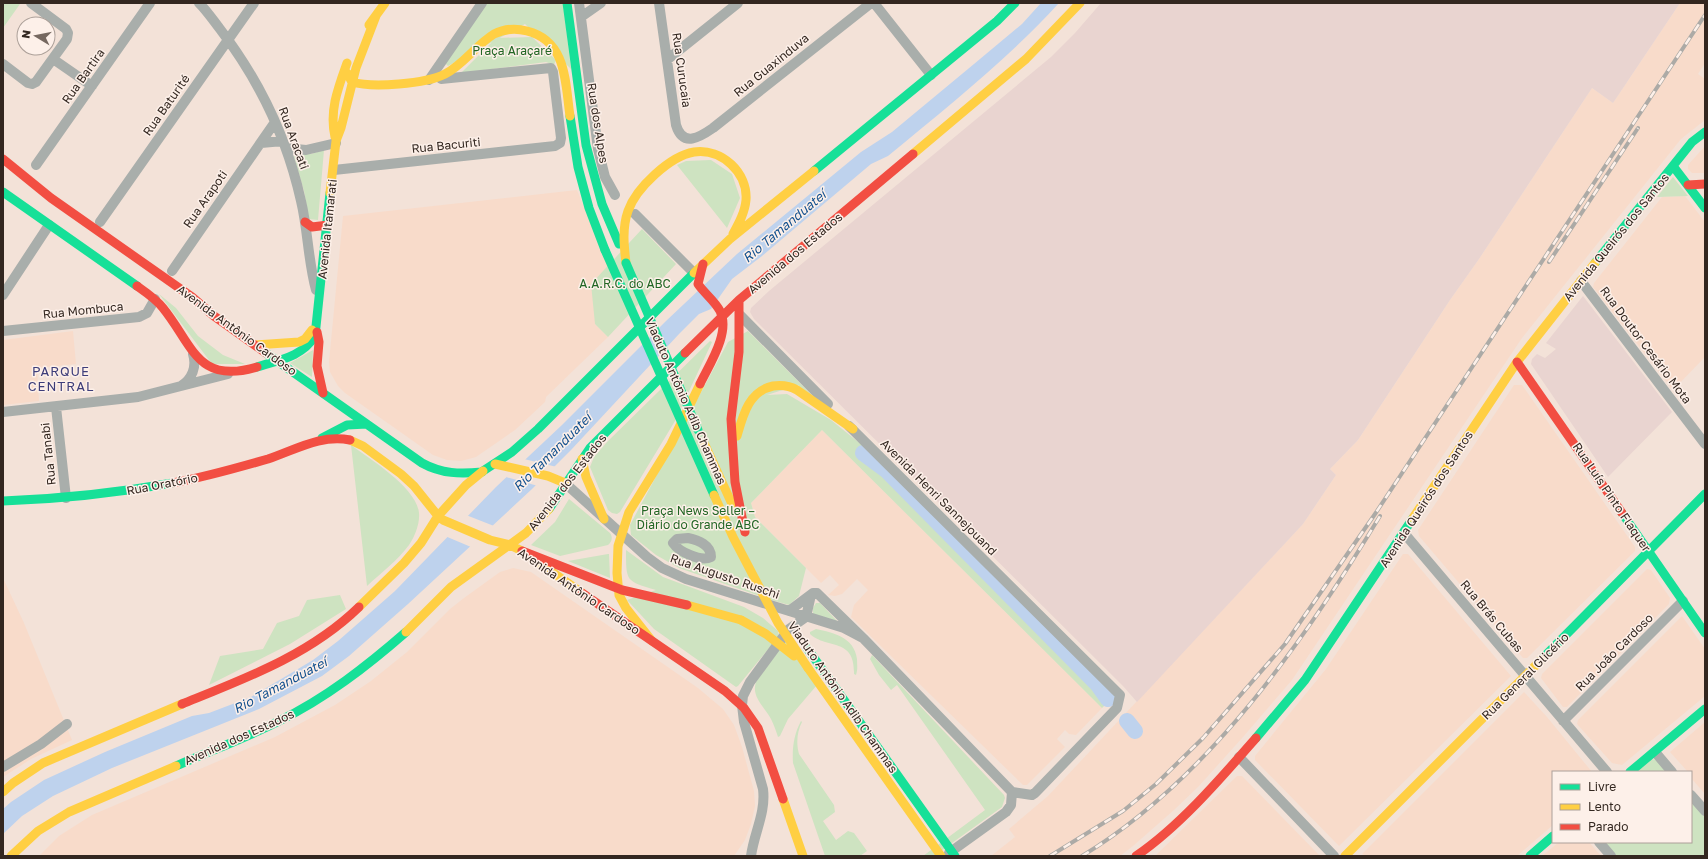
<svg xmlns="http://www.w3.org/2000/svg" width="1708" height="859" viewBox="0 0 1708 859" font-family="'Golos Text',sans-serif">
  <rect width="100%" height="100%" fill="#f3e2d8"/>
  <path fill="#f8dbca" d="M1680,3h25v60l-7,11 7,5v41l-24,19 -159,199 -230,342 -49,57 -44,49 -25,24 -41,36 -13,10h-129l24,-19 -6,-8 39,-33 255,-272 33,-49 -6,-6 28,-29 92,-140 29,-41 113,-171 21,15z
    M1705,146v27h-13l-4,-4v-4z
    M577,190l32,75 -14,59 13,13 -62,60 -1,5 -30,28 -39,27 -15,4 -14,-1 -14,-5 -88,-62 -7,-7 -8,-14 -1,-10 14,-146z
    M1685,196l20,26v135l-32,33 -80,-103 1,-4 68,-86z
    M73,331l3,33 -39,4 2,33 -36,4v-65z
    M1514,385h8l113,162v4l-108,107h-4l-104,-122 -1,-6z
    M822,430l280,278 -26,27 -7,-1 -4,-4 -8,9 8,8 -38,38h-4l-172,-168 3,-12 14,-15 -11,-11 -15,15 -7,2 -7,-1 11,-10 -9,-10 -9,8 -66,-66 -4,-14z
    M1403,554h5l103,122 -172,170 -84,-86v-4l71,-87z
    M513,568l18,4 167,116 25,21 11,16 8,22 12,44 1,15 -4,18 -6,16 -11,16h-695l20,-20 33,-21 183,-78 60,-32 36,-24 36,-29 43,-43 14,-11 36,-26z
    M1647,569l4,1 19,28 -1,6 -102,103h-4l-22,-29 1,-4z
    M3,578l21,45 48,117 -41,19 -28,18z
    M1682,616l23,33v47l-83,69 -10,-2 -35,-39 1,-4z
    M1524,692l23,25 45,55h-39v53l-36,31h-151l-4,-2z
    M1705,722v72l-14,-16v-6h-3l-18,-20z
    M1237,776h5l78,80h-165z
    M1559,842h30l12,14h-59z"/>
  <path fill="#e9d4d0" d="M1101,3h579l-67,100 -21,-15 -113,171 -29,41 -92,140 -28,29 6,6 -33,49 -166,178 -14,-16 -369,-367 -4,-7 1,-4 18,-17 282,-234 24,-24z
    M1583,296l89,116 -64,65 -77,-113 1,-5 5,-5 8,4 11,-9 -10,-6z"/>
  <path fill="#cee3c1" d="M3,3l17,1 -17,24z
    M487,3h76l8,66 -46,-45 -77,42 -3,-3z
    M532,37l24,23 -2,5 -8,-3 -85,11 35,-35z
    M324,150l-6,70 -9,-1 -5,-28 -10,-34 2,-3h15z
    M711,160l21,14 8,24 -13,30 -50,-63 9,-4z
    M1673,177l15,19 -31,1z
    M642,229l34,35 -68,73 -13,-13 -4,-40z
    M159,294l17,14 22,28 25,19 22,9h-33z
    M748,331l68,68 -18,-14 -31,10 20,-1 44,26 42,34 236,238 1,3 -2,7 -6,6 -280,-278 -71,73 4,14 51,51 -7,28 -10,9 -21,-6 -89,-31 -23,-13 -25,-20 -1,-10 98,-183z
    M710,341l2,1 -37,79 -55,91 -3,2 -5,-1 -4,-3 -18,-43 4,-10 14,-16z
    M313,350l-1,27 -22,-14z
    M351,445c19,14 66,43 68,68 1,10 -4,23 -10,32 -11,15 -28,28 -42,41z
    M569,499l41,34c3,4 2,9 -2,12l-48,11 -29,-11 24,-23z
    M626,550l37,27 81,30 19,11 15,13 1,5 -41,50 -2,1 -82,-58 -27,-29 29,-10c-30,-9 -30,-8 -30,-40z
    M609,554l1,24 -42,-17 40,-7z
    M340,595l6,14 -56,35 -81,41 11,-29 43,-7 14,-26 22,-7 8,-16z
    M816,603h4l18,19 -25,-7v-7z
    M816,629c18,4 38,8 41,30 0,6 1,10 -1,16l-2,-1c1,-37 -26,-24 -44,-40v-2z
    M788,637l29,48 -29,34 -8,17 -2,1c-2,-6 -4,-12 -7,-18 -7,-13 -20,-22 -15,-37z
    M872,655l132,140 1,3 -3,9 -68,49h-11l62,-46 -88,-125 -6,5 -12,-15 -9,-16z
    M801,721l1,1c-5,9 -6,22 -3,32l35,51 1,7 -12,9 13,19 12,-9 6,2 13,18 -7,5h-35l-32,-93c-1,-15 1,-29 8,-42z
    M1651,759l6,1 10,12h-32z
    M1691,800l14,16v40h-89l-11,-14h86z"/>
  <path fill="#bed2ed" d="M1041,3h18c-52,57 -112,104 -171,153l-17,8 -109,92 -30,23 -21,30 -12,5 -20,20 -108,116 -39,39 -124,115 -59,52 -27,20 -63,33 -147,59 -59,28 -31,20 -19,18v-25l8,-7 33,-22 61,-28 87,-36 17,-3 42,-16 62,-37 25,-19 57,-50 101,-104 66,-62 104,-104 71,-67 124,-102 31,-20 82,-68 48,-40z"/>
  <path fill="#f3e2d8" d="M524,459l33,8 -19,19 -32,-9z
    M466,515l28,11 -23,21 -26,-11z"/>
  <g fill="none" stroke-linecap="round" stroke-linejoin="round">
    <path stroke="#bed2ed" stroke-width="16" d="M863,453l23,17 212,215 10,14
      M1127,721l8,10"/>
    <path stroke="#a9aeab" stroke-width="10" d="M199,3c8,8 14,17 21,26 39,51 67,109 81,172 7,29 7,60 15,89
      M579,3l19,146 7,28 10,18
      M659,3l17,122c7,23 24,12 37,3l158,-125
      M874,3l57,72
      M581,17l20,-14
      M53,59l39,27
      M668,59l70,-56
      M3,64l25,19 4,1 4,-2 31,-43 1,-6 -2,-4 -35,-26
      M429,80l53,-77
      M261,143l22,-2
      M286,148l20,2 30,-7
      M36,165l114,-162
      M334,170l221,-24 5,-3 1,-5 -8,-66 -2,-4 -110,11
      M635,214l58,58
      M100,222l154,-219
      M172,271l103,-149
      M1581,281l124,163
      M3,295l46,-70
      M740,315l88,89
      M3,331l136,-14 8,-4 8,-14
      M181,386c11,-7 16,-19 12,-32
      M56,407l10,91
      M3,412l135,-15 90,-23
      M849,426l271,269 -3,13 -82,85 -3,2 -20,-3
      M565,483l82,74 15,11 24,11 158,49 19,10
      M1404,533l203,239
      M688,538c10,2 23,7 23,19 -10,5 -32,-5 -38,-14l4,-4z
      M789,611l24,-18h4l46,45 149,154
      M806,617l5,-22
      M1563,721l120,-120
      M1655,752l17,20
      M1239,757l95,99
      M3,767l38,-23 26,-20
      M1691,795l14,16
      M1599,842l12,14
      M949,853l57,-41 5,-7 1,-13
      M751,856c3,-23 15,-43 12,-67l-19,-67 -2,-17 1,-9 7,-14 39,-53 17,-12"/>
    <path stroke="#16e098" stroke-width="9" d="M567,3l19,142 16,59 17,40
      M570,116l8,51 11,41 16,42
      M1673,166l32,42
      M814,171l183,-150 18,-18
      M3,192l134,94
      M1595,263l97,-121 13,-10
      M266,353l156,110c20,11 38,11 60,9
      M257,367c22,-7 45,-10 58,-31l15,-143
      M322,438l25,-13 20,-1
      M483,471l29,-19 26,-23 156,-156
      M3,501c57,-2 113,-8 170,-18
      M549,509l41,-61 95,-95
      M1622,513l83,120
      M1541,660l164,-166
      M1256,738l49,-58 108,-162
      M176,766c34,-15 70,-28 103,-45 47,-23 88,-55 127,-89
      M1630,772l75,-63
      M1530,856l23,-20"/>
    <path stroke="#ffcf43" stroke-width="9" d="M369,25l16,-22
      M347,73l5,9c20,6 74,2 93,-8 19,-10 31,-29 49,-40 10,-5 22,-6 33,-3 40,10 38,51 43,85
      M335,137c-6,-26 3,-49 12,-74
      M913,154l113,-95 54,-56
      M330,193l6,-52 5,-13 15,-60 20,-52
      M626,263c-2,-17 -4,-35 2,-52 8,-23 42,-55 66,-59 28,-4 54,21 52,48 -1,12 -7,23 -13,34
      M694,273l36,-34 84,-68
      M255,345l44,-3 6,-3 7,-9
      M737,436c6,-21 12,-45 36,-50 8,-1 17,0 24,4l56,39
      M350,440l13,6 38,28 13,12 24,30 5,4 47,20 20,5 12,6 60,42
      M705,445l27,59
      M582,459l4,18 18,42
      M495,464l53,12 17,7
      M1413,518l104,-156 78,-99
      M687,605l54,15
      M359,607l45,-44 17,-20 17,-27 28,-31 17,-14
      M406,632l45,-45 75,-54 23,-24
      M652,641l-26,-33 -7,-13 -2,-22 1,-27 11,-34 42,-68 29,-60
      M808,668l133,188
      M3,792l10,-9 30,-20 139,-59
      M783,799l20,57
      M11,856l27,-25 31,-19 107,-46
      M1345,856l196,-196"/>
    <path stroke="#f24e42" stroke-width="9" d="M3,159l48,39 141,99 22,19 52,37
      M1688,185l17,-1
      M305,222l7,5 16,-2
      M137,286c10,7 19,13 26,22 30,37 34,77 94,59
      M739,300v52l-8,67 4,63 10,50
      M317,332l2,10 -2,24 6,27
      M685,353l54,-53 174,-146
      M1517,362l105,151
      M700,384c9,-19 31,-52 20,-73 -5,-10 -16,-18 -22,-27l5,-20
      M173,483c32,-6 64,-15 95,-24 27,-9 53,-25 82,-19
      M522,551l100,39 65,15
      M582,593l143,98 19,17 14,20 25,71
      M182,704c62,-25 128,-49 177,-97
      M1136,856c44,-30 85,-78 120,-118"/>
    <g stroke="#acaaa6" stroke-width="4">
      <path id="rail" d="M1549,262l89,-134
        M1050,856l73,-45 33,-27 47,-46 82,-94 90,-130 330,-499
        M1082,856c126,-76 223,-216 298,-340"/>
    </g>
    <use href="#rail" stroke="#fdf0e9" stroke-width="2.5" stroke-dasharray="8" stroke-linecap="butt"/>
    <path stroke="#16e098" stroke-width="9" d="M605,250l109,245
      M626,263l72,167
      M807,648l148,208"/>
    <path stroke="#ffcf43" stroke-width="9" d="M714,495l19,42 45,86 30,45
      M741,620l25,14 28,22"/>
  </g>
  <g text-anchor="middle" dominant-baseline="central" stroke-width="3" stroke-linejoin="round" paint-order="stroke">
    <g font-size="12" fill="#226624" stroke="#fdf0e9">
      <text x="512" y="50">Praça Araçaré</text>
      <text x="625" y="283">A.A.R.C. do ABC</text>
      <text x="698" y="510">Praça News Seller –<tspan x="698" dy="14">Diário do Grande ABC</tspan></text>
    </g>
    <g font-size="12" fill="#332720" stroke="#fdf0e9">
      <text transform="translate(771 65) rotate(-39)">Rua Guaxinduva</text>
      <text transform="translate(682 70) rotate(82)">Rua Curucaia</text>
      <text transform="translate(83 76) rotate(-55)">Rua Bartira</text>
      <text transform="translate(166 105) rotate(-55)">Rua Baturité</text>
      <text transform="translate(598 123) rotate(81)">Rua dos Alpes</text>
      <text transform="translate(294 138) rotate(70)">Rua Aracati</text>
      <text transform="translate(446 145) rotate(-6)">Rua Bacuriti</text>
      <text transform="translate(205 199) rotate(-55)">Rua Arapoti</text>
      <text transform="translate(327 229) rotate(-84)">Avenida Itamarati</text>
      <text transform="translate(1616 237) rotate(-51)">Avenida Queirós dos Santos</text>
      <text transform="translate(795 253) rotate(-40)">Avenida dos Estados</text>
      <text transform="translate(83 310) rotate(-6)">Rua Mombuca</text>
      <text transform="translate(237 330) rotate(36)">Avenida Antônio Cardoso</text>
      <text transform="translate(1646 345) rotate(53)">Rua Doutor Cesário Mota</text>
      <text transform="translate(686 401) rotate(66)">Viaduto Antônio Adib Chammas</text>
      <text transform="translate(48 454) rotate(-96)">Rua Tanabi</text>
      <text transform="translate(567 482) rotate(-52)">Avenida dos Estados</text>
      <text transform="translate(162 484) rotate(-11)">Rua Oratório</text>
      <text transform="translate(939 497) rotate(45)">Avenida Henri Sannejouand</text>
      <text transform="translate(1612 497) rotate(56)">Rua Luís Pinto Flaquer</text>
      <text transform="translate(1426 499) rotate(-57)">Avenida Queirós dos Santos</text>
      <text transform="translate(725 576) rotate(19)">Rua Augusto Ruschi</text>
      <text transform="translate(579 591) rotate(34)">Avenida Antônio Cardoso</text>
      <text transform="translate(1492 616) rotate(50)">Rua Brás Cubas</text>
      <text transform="translate(1614 652) rotate(-45)">Rua João Cardoso</text>
      <text transform="translate(1525 676) rotate(-45)">Rua General Glicério</text>
      <text transform="translate(843 697) rotate(55)">Viaduto Antônio Adib Chammas</text>
      <text transform="translate(239 737) rotate(-24)">Avenida dos Estados</text>
    </g>
    <g font-size="13" font-style="italic" fill="#13518f" stroke="#fdf0e9">
      <text transform="translate(784 226) rotate(-40)">Rio Tamanduateí</text>
      <text transform="translate(552 452) rotate(-45)">Rio Tamanduateí</text>
      <text transform="translate(280 685) rotate(-28)">Rio Tamanduateí</text>
    </g>
    <g font-size="13" letter-spacing="1" fill="#3d3d79" stroke="#fdf0e9">
      <text x="61" y="371">PARQUE<tspan x="61" dy="15">CENTRAL</tspan></text>
    </g>
  </g>
  <rect width="1708" height="859" fill="none" stroke="#332720" stroke-width="8"/>
  <rect x="1552" y="771" width="140" height="72" fill="#fdf0e9" stroke="#aca099"/>
  <rect x="1560" y="784" width="20" height="6" fill="#16e098" stroke="#aca099"/>
  <text x="1588" y="791" font-size="12" fill="#332720">Livre</text>
  <rect x="1560" y="804" width="20" height="6" fill="#ffcf43" stroke="#aca099"/>
  <text x="1588" y="811" font-size="12" fill="#332720">Lento</text>
  <rect x="1560" y="824" width="20" height="6" fill="#f24e42" stroke="#aca099"/>
  <text x="1588" y="831" font-size="12" fill="#332720">Parado</text>
  <g transform="translate(36 36) rotate(280)"><circle r="19" fill="#fdf0e9" stroke="#aca099"/>
  <path d="M0-3L7 15L0 10L-7 15Z" fill="#766860"/>
  <text y="-6" font-size="11" font-weight="bold" text-anchor="middle" fill="#332720">N</text>
  </g>
</svg>
